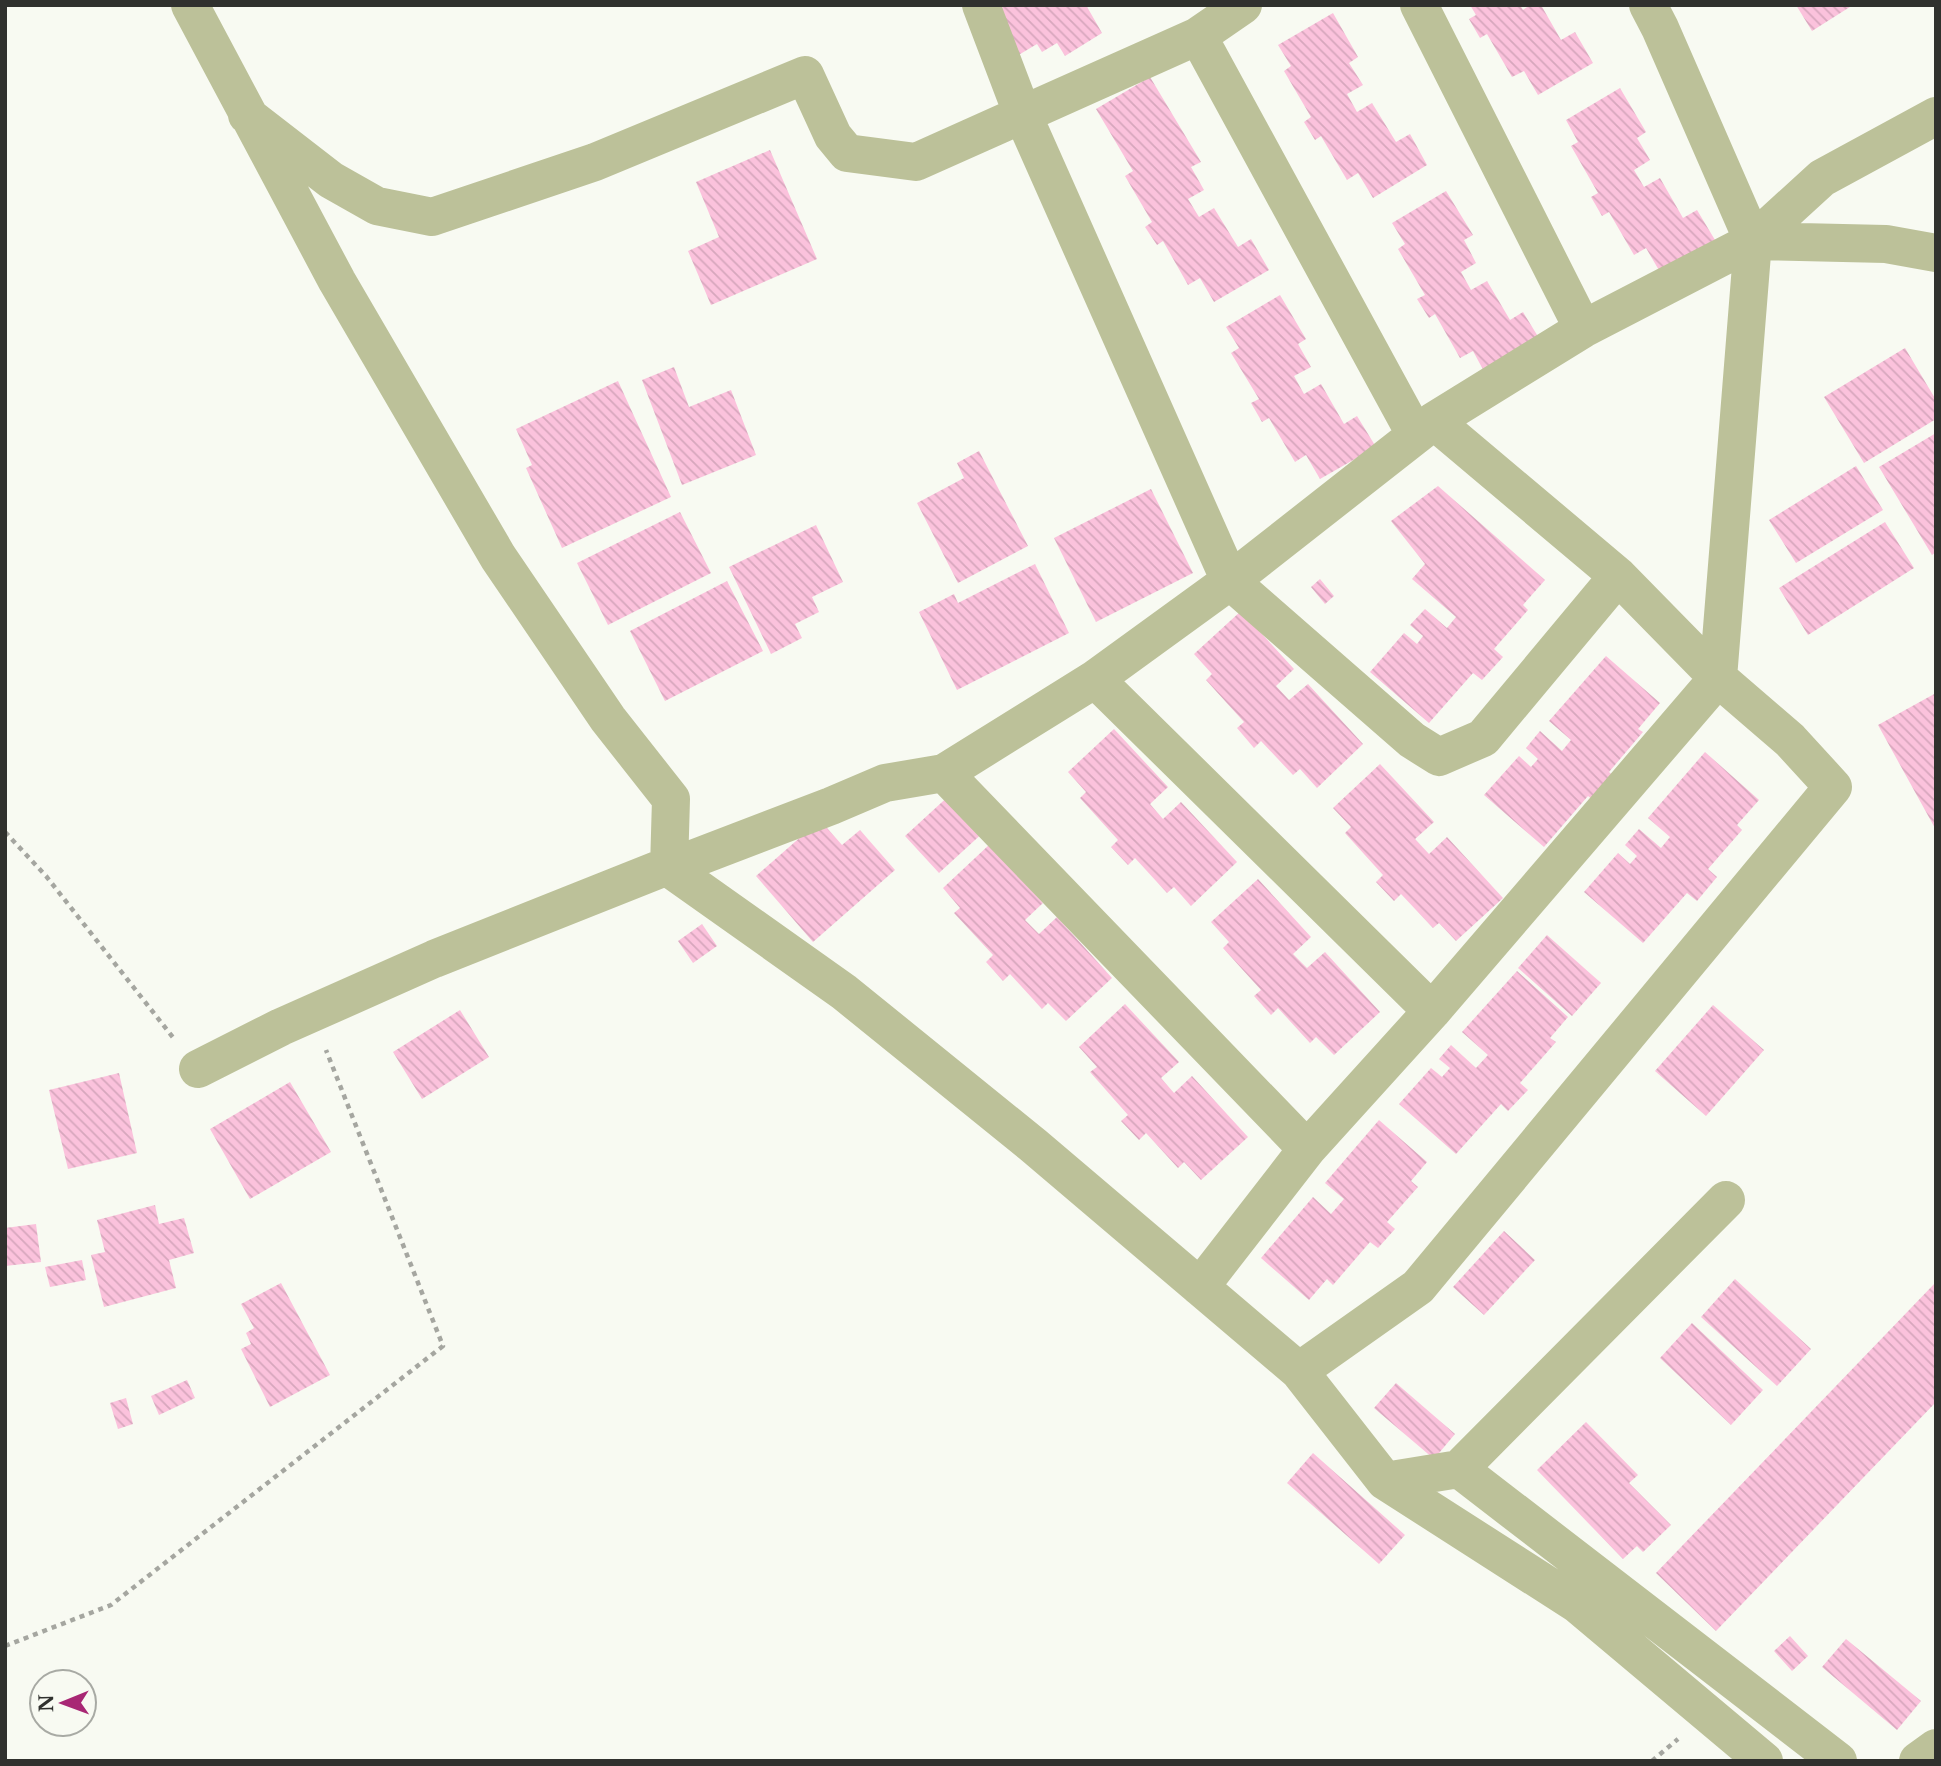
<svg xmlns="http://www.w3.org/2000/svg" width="1941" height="1766" viewBox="0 0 1941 1766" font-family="'Libre Baskerville',serif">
  <defs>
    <pattern id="building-back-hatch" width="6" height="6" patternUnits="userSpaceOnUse" patternTransform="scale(1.75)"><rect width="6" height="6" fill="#fbc2dc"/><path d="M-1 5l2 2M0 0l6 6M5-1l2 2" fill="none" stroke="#d7a7bd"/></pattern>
  </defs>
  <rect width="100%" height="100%" fill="#f8faf2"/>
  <path fill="url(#building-back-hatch)" d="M1006,5h80l16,28 -37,23 -8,-13 -15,9 -5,-8 -22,13 -25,-42z
    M1470,5h50l3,5 7,-5h11l20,35 14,-8 18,31 -55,32 -14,-24 -12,6 -25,-43 -7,4 -11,-19 7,-4z
    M1796,5h57l-41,26z
    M1333,13l25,44 -9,6 14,22 -16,9 10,18 15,-9 24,39 14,-8 17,31 -54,33 -15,-25 -11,7 -26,-44 -6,4 -11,-18 7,-5 -27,-46 7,-5 -13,-21z
    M1150,77l51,85 -10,5 13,23 -16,9 11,18 15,-9 24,39 13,-8 18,31 -55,32 -14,-24 -12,7 -25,-44 -6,4 -12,-18 7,-5 -27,-46 8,-5 -37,-62z
    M1620,88l26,44 -9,6 13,22 -16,10 10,17 16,-9 23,40 14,-8 18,30 -55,32 -14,-24 -12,7 -25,-43 -7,4 -11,-19 7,-4 -27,-47 7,-4 -12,-22z
    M770,150l47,109 -106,46 -23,-54 31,-14 -23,-55z
    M1446,191l27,44 -9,5 12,23 -15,9 10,18 16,-9 23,39 13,-8 19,31 -56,32 -13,-24 -13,7 -25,-44 -6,4 -12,-19 8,-4 -27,-46 7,-5 -13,-21z
    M1280,295l26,44 -8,5 13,23 -17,9 10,18 17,-10 23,40 13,-8 19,31 -56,32 -14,-24 -11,7 -26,-44 -7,4 -11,-19 8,-4 -28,-46 8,-5 -13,-21z
    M1905,348l31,52v19l-72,44 -40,-66z
    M674,367l15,40 42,-17 25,65 -74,30 -40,-105z
    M618,381l53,116 -109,51 -36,-80 6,-3 -16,-36z
    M1936,433v119l-4,3 -53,-88z
    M979,451l49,95 -70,37 -41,-80 47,-25 -7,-15z
    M1856,466l27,44 -87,53 -27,-43z
    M1438,486l107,94 -22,25 5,5 -34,39 9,8 -21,23 -9,-7 -44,50 -59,-51 34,-39 13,11 6,-8 -13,-11 15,-16 22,19 9,-11 -44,-38 13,-15 -34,-43z
    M1151,489l42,84 -97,49 -42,-84z
    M680,512l31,61 -103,52 -31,-62z
    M1885,522l29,46 -106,67 -29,-47z
    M816,525l27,57 -31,15 7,15 -24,12 7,14 -31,16 -42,-87z
    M1035,564l34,69 -112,57 -38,-78 35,-18 4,9z
    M1320,579l14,17 -9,8 -14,-17z
    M727,581l36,70 -98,50 -35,-70z
    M1241,611l53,58 -18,17 13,14 19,-16 55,60 -46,44 -17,-19 -7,6 -32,-34 -7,7 -17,-20 7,-6 -38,-42 6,-6 -18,-20z
    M1606,656l54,47 -22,26 5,3 -34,40 9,8 -20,24 -10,-8 -44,51 -60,-52 35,-39 12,11 7,-8 -12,-11 14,-17 22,20 9,-11 -22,-19z
    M1936,693v137l-58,-105z
    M1114,729l54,58 -18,17 13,15 18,-17 56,60 -46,44 -17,-19 -7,6 -32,-35 -7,7 -17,-18 7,-7 -38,-42 6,-6 -18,-20z
    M1705,752l54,48 -22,25 5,5 -34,39 9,8 -20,24 -10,-8 -44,50 -59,-51 34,-39 12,11 7,-8 -12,-11 14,-16 22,19 9,-11 -22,-19z
    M1380,764l54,58 -19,17 14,15 18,-17 56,61 -47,43 -17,-18 -6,5 -32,-34 -7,7 -18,-19 7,-7 -38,-42 6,-6 -18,-19z
    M953,792l34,37 -48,44 -34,-37z
    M820,820l22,25 18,-15 35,40 -82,72 -57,-66z
    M990,844l53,59 -18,17 14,14 18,-17 55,61 -46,43 -18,-18 -6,6 -32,-35 -7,7 -17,-19 7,-7 -39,-42 6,-5 -17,-20z
    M1258,879l53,58 -18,17 14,14 18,-16 55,60 -46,43 -18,-18 -6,6 -32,-35 -7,7 -17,-19 7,-6 -38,-42 6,-6 -18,-20z
    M702,924l15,22 -24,17 -15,-22z
    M1547,935l54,48 -29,33 -54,-48z
    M1517,971l51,46 -18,21 6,4 -36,41 8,7 -20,21 -7,-7 -45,50 -57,-50 32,-36 11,9 8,-9 -11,-9 12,-14 25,23 12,-13 -26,-23z
    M1125,1004l54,58 -18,16 13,15 18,-17 56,61 -47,43 -17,-18 -6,6 -32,-35 -7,7 -18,-19 7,-6 -38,-43 7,-5 -18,-20z
    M1713,1005l51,45 -58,66 -51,-45z
    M460,1010l29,47 -67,42 -29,-47z
    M119,1073l18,80 -69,16 -19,-79z
    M290,1082l41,70 -81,47 -40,-70z
    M1379,1120l48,42 -16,19 7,6 -31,35 8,7 -17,19 -8,-6 -37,43 -6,-6 -18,21 -48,-42 52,-61 18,17 13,-15 -19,-16z
    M155,1205l4,19 25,-6 10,35 -25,7 7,28 -72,19 -13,-52 14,-3 -8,-32z
    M36,1224l5,38 -36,4v-38z
    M1504,1231l31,29 -51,55 -31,-28z
    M82,1260l4,20 -36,7 -5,-20z
    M1735,1279l76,70 -34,37 -76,-69z
    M1936,1282v120l-220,229 -60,-58z
    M281,1283l49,92 -60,32 -29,-58 10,-5 -5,-11 8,-5 -13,-24z
    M1692,1323l71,67 -32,35 -71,-67z
    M187,1380l8,18 -36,17 -8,-19z
    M1396,1383l59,51 -21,25 -60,-51z
    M126,1398l7,26 -15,5 -8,-26z
    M1586,1422l52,53 -9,8 42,42 -28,27 -6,-6 -14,13 -86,-89z
    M1313,1453l92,82 -26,29 -92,-81z
    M1790,1636l18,20 -16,15 -18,-20z
    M1846,1639l75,62 -24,29 -75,-63z"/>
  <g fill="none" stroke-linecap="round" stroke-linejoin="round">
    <path stroke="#a5a6a0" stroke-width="4.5" stroke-dasharray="5 5" stroke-linecap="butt" d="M5,832l41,44 129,164
      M5,1646l106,-41 332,-259 -117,-296
      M1652,1761l26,-22"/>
    <path stroke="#bcc199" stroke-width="38" d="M190,5l147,276 161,276 110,162 63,80 -2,69
      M981,5l41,108 208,468 182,159 27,17 44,-19 135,-162
      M1419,5l164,324
      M1198,36l217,398
      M247,115l84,65 46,26 55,11 163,-55 210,-87 28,61 14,17 69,9 282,-126 45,-31
      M1753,241l133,3 50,9
      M1095,679l337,332
      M944,773l363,376
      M669,868l175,124 189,153 266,226 86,110 192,123 187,157
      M198,1069l83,-42 153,-68 226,-90 9,-1 162,-62 54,-23 59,-10 151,-94 135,-98 204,-160 149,-92 170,-88 69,-63 114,-62
      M1200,1287l107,-138 125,-138 286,-333 35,-437 -93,-213 -12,-23
      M1299,1371l119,-84 415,-500 -43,-47 -72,-62 -100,-102 -184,-155
      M1459,1469l267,-269
      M1385,1481l74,-12 379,292
      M1918,1761l18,-13"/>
  </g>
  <rect width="1941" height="1766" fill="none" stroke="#30312e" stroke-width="14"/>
  <g transform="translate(63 1703) rotate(269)"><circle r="33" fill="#f8faf2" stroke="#a8aaa4" stroke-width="2"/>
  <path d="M0-5L12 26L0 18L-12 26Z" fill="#a82774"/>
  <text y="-10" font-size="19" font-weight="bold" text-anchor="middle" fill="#30312e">N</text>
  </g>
</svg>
